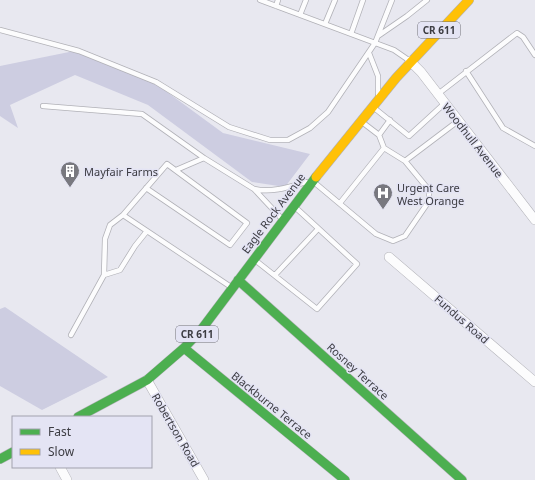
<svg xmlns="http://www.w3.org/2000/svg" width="535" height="480" viewBox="0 0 535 480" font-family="'Noto Sans',sans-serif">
  <rect width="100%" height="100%" fill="#e8e8f0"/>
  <path fill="#cdcde1" d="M74,51l78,30 71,52 87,21 -25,33 -33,-5 -104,-77 -73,-30 -65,30 8,23 -18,-12v-50z
    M5,307l103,70 -66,33 -42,-24v-77z"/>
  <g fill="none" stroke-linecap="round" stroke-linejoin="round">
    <g stroke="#b1b1b7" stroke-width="6">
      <path id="lane" d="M260,0l134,50 16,11
        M276,6l2,-6
        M300,15l6,-15
        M325,24l10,-24
        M0,30l79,21 77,31 73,45 41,13h18l22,-12 18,-16 47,-69 17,-43
        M351,34l12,-34
        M378,36l29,-20 20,-16
        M369,53l9,23v18
        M466,71l37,57 32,18
        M438,94l79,-61 6,4 12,18
        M43,106l99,8 62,44
        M373,107l36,29 36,-33
        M379,135l11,-15
        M405,161l53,-40
        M176,170l28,-12 50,31 28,30
        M315,183l61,51 17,7 12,-5 24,-35v-11l-24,-29 -21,-13
        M146,188l84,57 17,-22 -80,-59 -44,51 108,72
        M254,189c18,4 35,-2 52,-7
        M340,203l44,-55 -5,-13 -17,-13
        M255,260l62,49 40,-45 -62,-57
        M104,275l16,-5 15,-24 12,-15
        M275,275l43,-46
        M71,335l33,-60 1,-36 5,-14 13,-10"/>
    </g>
    <g stroke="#b1b1b7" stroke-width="10">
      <path id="street" d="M410,61l11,11 114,148
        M389,257l146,125
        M147,380l57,100
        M60,467l7,13"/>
    </g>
    <g stroke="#b1b1b7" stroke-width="10">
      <path id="fast" d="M238,280l224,200
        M184,348l161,132
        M78,417l69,-37 37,-32 17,-18 115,-153
        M0,459l13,-7"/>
    </g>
    <g stroke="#b1b1b7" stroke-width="10">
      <path id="slow" d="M316,177l80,-99 73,-78"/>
    </g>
    <use href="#lane" stroke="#fcfcfd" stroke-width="4.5"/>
    <use href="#street" stroke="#fcfcfd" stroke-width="9"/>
    <use href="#fast" stroke="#4caf50" stroke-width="9"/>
    <use href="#slow" stroke="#ffc107" stroke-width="9"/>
  </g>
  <defs>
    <g id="building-pin" transform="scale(1)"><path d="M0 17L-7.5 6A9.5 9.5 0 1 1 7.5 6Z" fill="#78787f" stroke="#e4e4f4"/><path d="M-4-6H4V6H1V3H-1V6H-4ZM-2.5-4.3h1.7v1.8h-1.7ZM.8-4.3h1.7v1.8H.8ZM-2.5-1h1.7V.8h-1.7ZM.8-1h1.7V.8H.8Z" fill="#fff"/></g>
    <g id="hospital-pin" transform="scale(1)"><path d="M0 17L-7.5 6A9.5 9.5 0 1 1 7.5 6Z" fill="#78787f" stroke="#e4e4f4"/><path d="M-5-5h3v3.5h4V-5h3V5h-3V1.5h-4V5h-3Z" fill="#fff"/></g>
  </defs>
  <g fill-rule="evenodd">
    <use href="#building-pin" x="70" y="171"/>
    <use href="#hospital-pin" x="383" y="193"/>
  </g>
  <g text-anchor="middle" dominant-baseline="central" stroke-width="3" stroke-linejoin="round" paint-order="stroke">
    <g fill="#e4e4f4" stroke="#6e6e77" stroke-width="1">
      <rect x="418" y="22" width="42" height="16" rx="3"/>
      <rect x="176" y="326" width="42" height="16" rx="3"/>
    </g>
    <g font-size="10" font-weight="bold" fill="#3c3c42">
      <text x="439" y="30">CR 611</text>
      <text x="197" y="334">CR 611</text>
    </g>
    <g font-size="11" fill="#3c3c42" stroke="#e4e4f4">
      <text transform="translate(473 140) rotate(52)">Woodhull Avenue</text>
      <text transform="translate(273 213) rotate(-53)">Eagle Rock Avenue</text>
      <text transform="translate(462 319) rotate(41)">Fundus Road</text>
      <text transform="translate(358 371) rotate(42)">Rosney Terrace</text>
      <text transform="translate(272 405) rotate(39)">Blackburne Terrace</text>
      <text transform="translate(176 430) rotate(60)">Robertson Road</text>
    </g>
    <g font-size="11" fill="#3c3c42" stroke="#e4e4f4" text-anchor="start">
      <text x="84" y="171">Mayfair Farms</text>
      <text x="397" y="187">Urgent Care<tspan x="397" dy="13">West Orange</tspan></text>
    </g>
  </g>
  <rect x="12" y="416" width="140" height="52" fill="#e4e4f4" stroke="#a1a1ad"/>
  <rect x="20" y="429" width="20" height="6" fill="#4caf50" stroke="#a1a1ad"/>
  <text x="48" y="436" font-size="12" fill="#3c3c42">Fast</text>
  <rect x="20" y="449" width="20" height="6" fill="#ffc107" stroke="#a1a1ad"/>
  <text x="48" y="456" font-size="12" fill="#3c3c42">Slow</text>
</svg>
